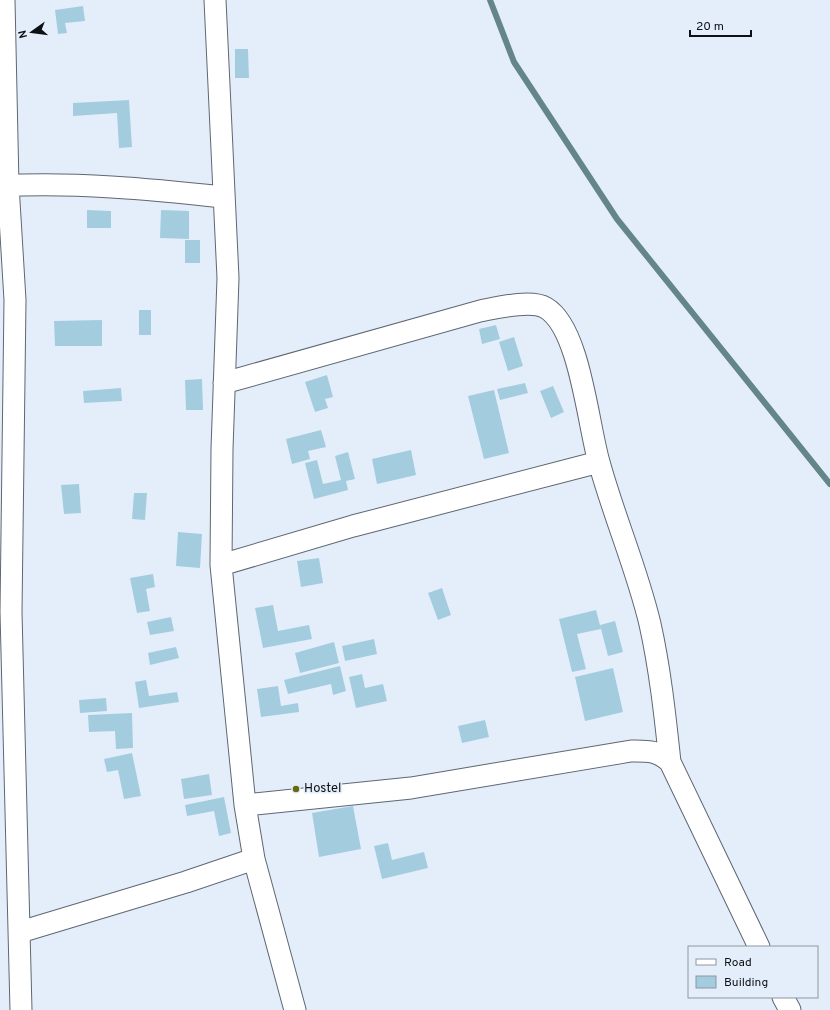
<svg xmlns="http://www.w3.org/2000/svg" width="830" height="1010" viewBox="0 0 830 1010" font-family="Overpass,sans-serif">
  <rect width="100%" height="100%" fill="#e4eefb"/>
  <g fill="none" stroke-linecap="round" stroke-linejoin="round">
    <path stroke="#648688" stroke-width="6" d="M490,0l24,62 103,157 213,265"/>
  </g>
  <path fill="#a3cdde" d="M83,6l2,15 -20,2 2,10 -9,1 -3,-24z
    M235,49h13l1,29h-14z
    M129,100l3,47 -13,1 -2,-35 -44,3v-13z
    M87,210l24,1v17h-24z
    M161,210l28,1v28l-29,-1z
    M185,240h15v23h-15z
    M139,310h12v25h-12z
    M102,320v26h-47l-1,-25z
    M496,325l4,14 -18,5 -3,-15z
    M514,337l9,29 -15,5 -9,-29z
    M327,375l6,22 -8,2 3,9 -13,4 -10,-30z
    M202,379l1,31h-17l-1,-30z
    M525,383l3,10 -28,7 -3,-11z
    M553,386l11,26 -13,6 -11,-27z
    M121,388l1,13 -38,2 -1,-12z
    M494,390l15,63 -25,6 -16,-63z
    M321,430l5,17 -18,4 2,8 -18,5 -6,-25z
    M411,450l5,25 -39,9 -5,-25z
    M348,452l7,27 -9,2 2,9 -34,9 -9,-36 12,-3 6,24 18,-4 -6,-24z
    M79,484l2,29 -17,1 -3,-29z
    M134,493h13l-2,27 -13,-1z
    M178,532l24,2 -2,34 -24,-2z
    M319,558l4,25 -22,4 -4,-26z
    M153,574l2,13 -9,2 4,22 -13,2 -7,-35z
    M442,588l9,27 -13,5 -10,-27z
    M273,605l5,26 31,-6 3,14 -49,9 -8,-40z
    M596,610l5,19 -24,5 9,35 -14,3 -13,-53z
    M171,617l3,14 -24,4 -3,-13z
    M615,621l8,31 -15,4 -8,-31z
    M374,639l3,15 -32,7 -3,-15z
    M334,642l5,21 -39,10 -5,-20z
    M176,647l3,11 -29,7 -2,-12z
    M340,666l6,25 -13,4 -2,-11 -43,10 -4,-14z
    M613,668l10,44 -38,9 -10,-44z
    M362,674l3,14 18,-4 4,17 -31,7 -7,-31z
    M146,680l3,16 28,-4 2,10 -40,6 -4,-26z
    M278,686l3,20 17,-3 1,9 -38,5 -4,-28z
    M106,698l1,13 -27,2 -1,-13z
    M132,713l1,35 -17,1 -1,-18 -26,1 -1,-17z
    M485,720l4,17 -27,6 -4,-17z
    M132,753l9,43 -17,3 -6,-29 -11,2 -3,-13z
    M209,774l3,21 -28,4 -3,-20z
    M224,797l7,36 -12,3 -5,-25 -27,5 -2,-11z
    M353,806l8,43 -42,8 -7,-44z
    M388,843l4,17 32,-8 4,16 -46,11 -8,-33z"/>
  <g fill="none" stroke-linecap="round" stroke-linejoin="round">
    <g stroke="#5e6772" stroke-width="23">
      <path id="minor" d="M4,0l4,185 7,115 -4,312 10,398
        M215,0l13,278 -6,171 -1,116 24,240 9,54 41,151
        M0,186c74,-4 149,3 223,11
        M224,383l256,-72c16,-3 51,-12 66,-3 34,20 42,117 53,154 15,55 38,107 51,162 10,45 15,91 20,138
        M221,565l132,-39 246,-64
        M245,805l166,-17 220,-37c17,0 26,-1 39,11l89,185
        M20,932l166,-50 68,-23
        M783,997l7,13"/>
    </g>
    <use href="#minor" stroke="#fff" stroke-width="21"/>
  </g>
  <circle fill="#676b0e" stroke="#e4eefb" stroke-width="1.5" cx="296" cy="789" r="4"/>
  <g text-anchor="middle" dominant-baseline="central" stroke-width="3.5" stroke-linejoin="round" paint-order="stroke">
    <g font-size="13" fill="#0d1014" stroke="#e4eefb" text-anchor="start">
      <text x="304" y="789">Hostel</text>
    </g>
  </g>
  <rect x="688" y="946" width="130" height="52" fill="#e4eefb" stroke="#8e959f"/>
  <rect x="696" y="959" width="20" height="6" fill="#ffffff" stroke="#8e959f"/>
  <text x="724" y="966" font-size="12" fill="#0d1014">Road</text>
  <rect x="696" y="976" width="20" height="12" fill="#a3cdde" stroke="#8e959f"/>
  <text x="724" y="986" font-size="12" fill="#0d1014">Building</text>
  <g transform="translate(32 32) rotate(256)" stroke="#e4eefb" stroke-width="3" paint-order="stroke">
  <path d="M0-3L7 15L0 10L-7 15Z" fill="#0d1014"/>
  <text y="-6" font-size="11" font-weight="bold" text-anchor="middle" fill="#0d1014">N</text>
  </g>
  <path d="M690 30v6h61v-6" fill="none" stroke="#0d1014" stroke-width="2"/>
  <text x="696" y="30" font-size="12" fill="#0d1014" stroke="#e4eefb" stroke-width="3" paint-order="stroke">20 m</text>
</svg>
